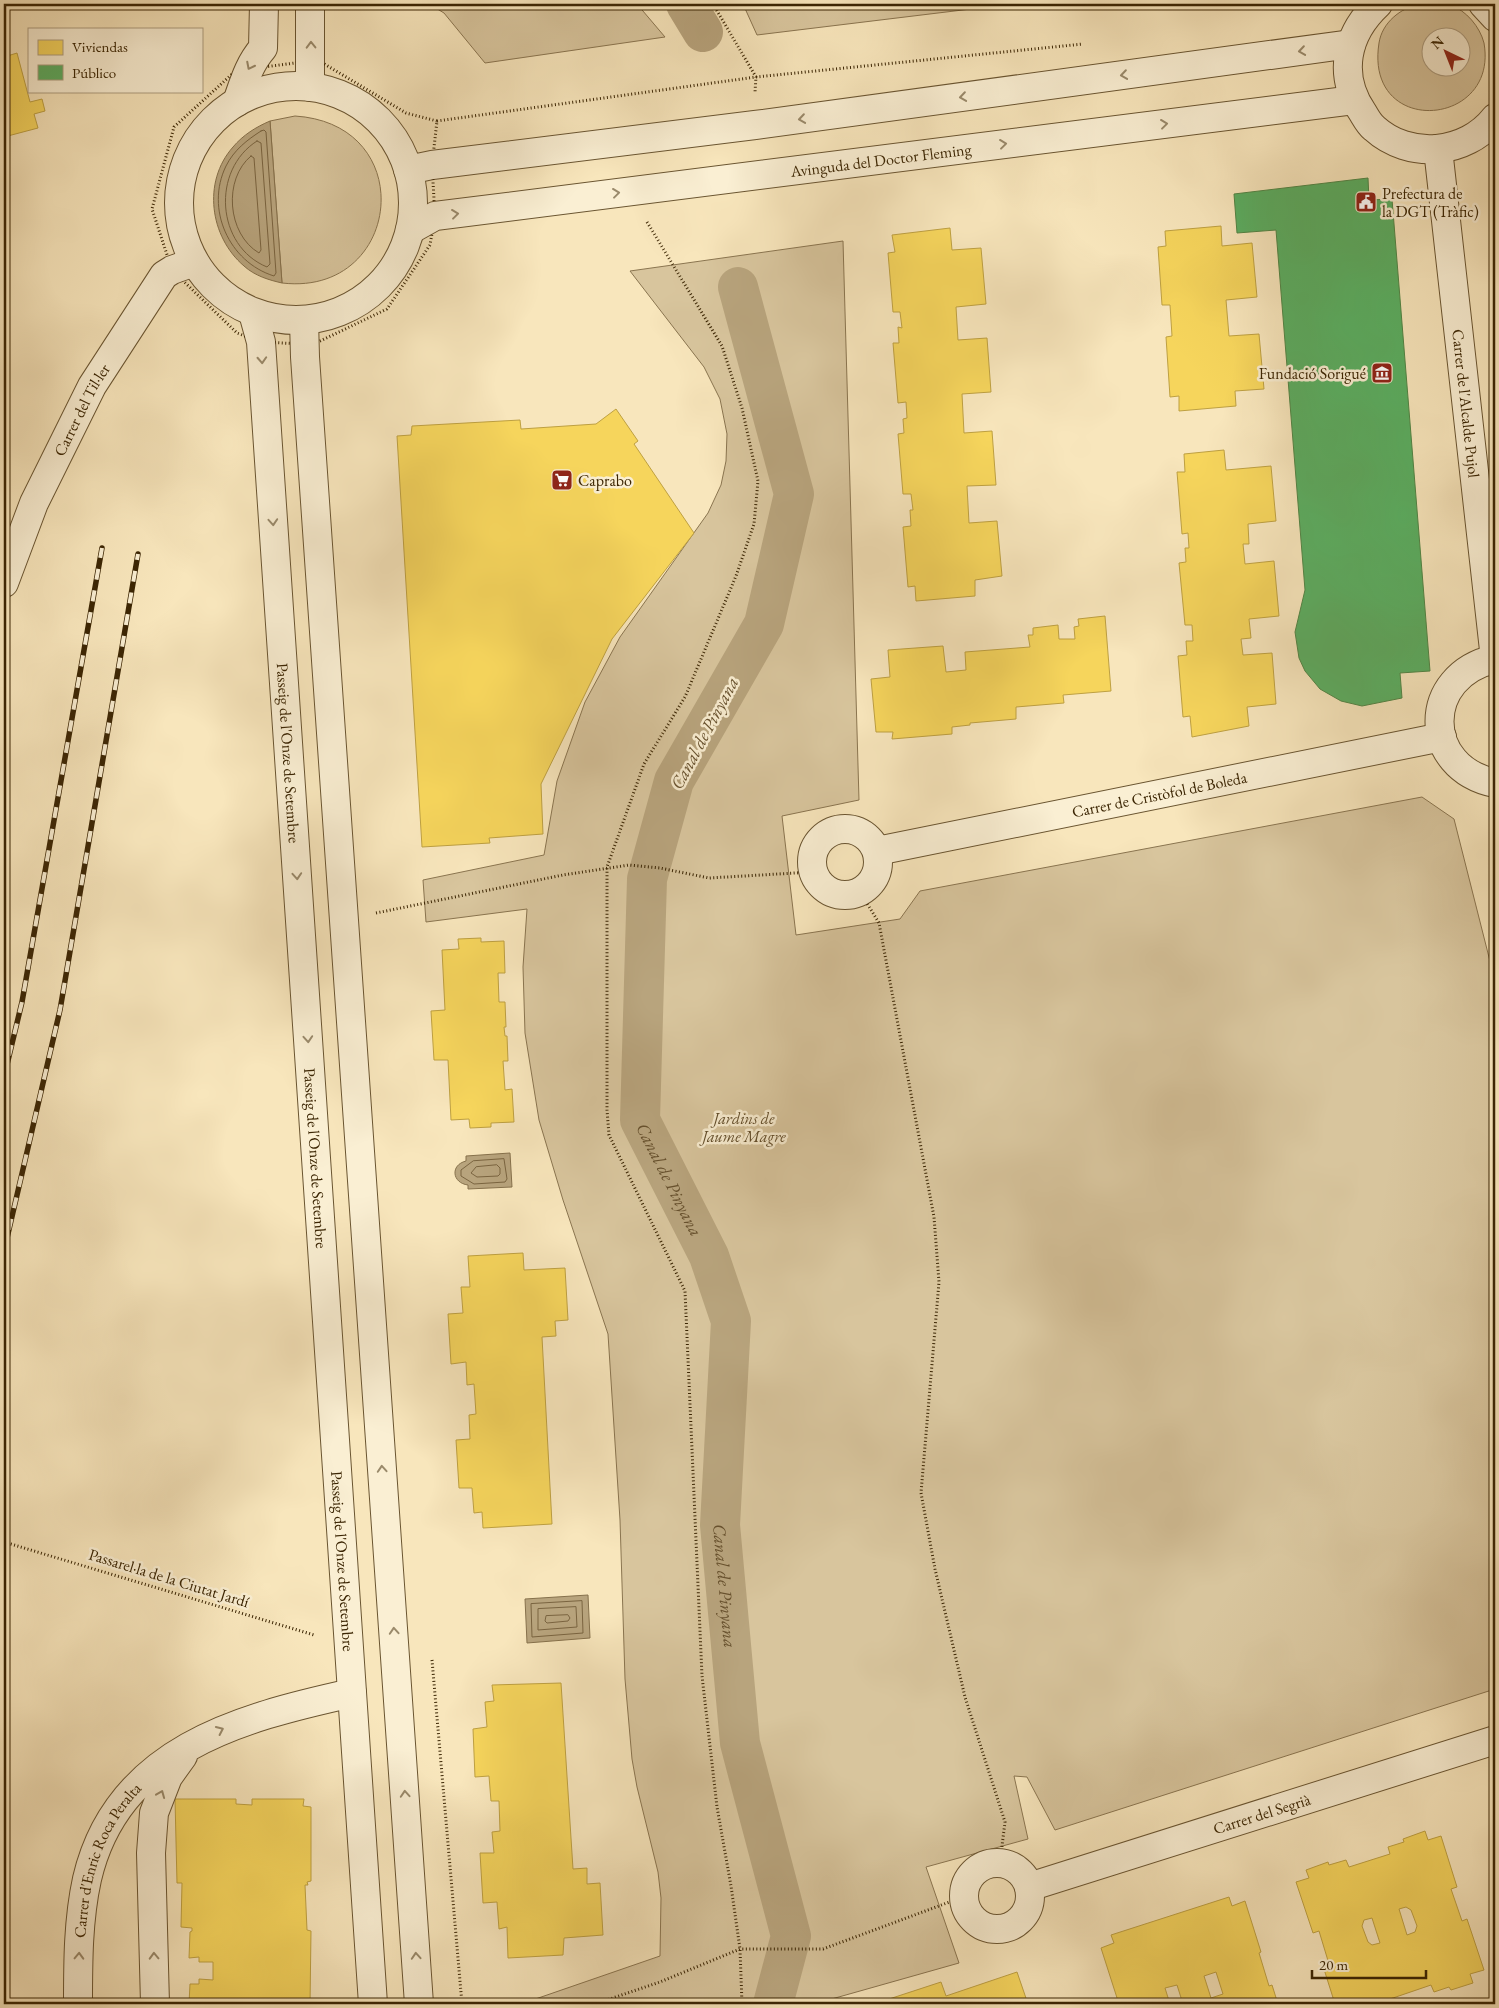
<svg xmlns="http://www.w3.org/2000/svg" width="1499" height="2008" viewBox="0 0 1499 2008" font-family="'EB Garamond',serif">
  <rect width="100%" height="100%" fill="#f8e6bc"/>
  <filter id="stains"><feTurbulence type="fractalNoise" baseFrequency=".004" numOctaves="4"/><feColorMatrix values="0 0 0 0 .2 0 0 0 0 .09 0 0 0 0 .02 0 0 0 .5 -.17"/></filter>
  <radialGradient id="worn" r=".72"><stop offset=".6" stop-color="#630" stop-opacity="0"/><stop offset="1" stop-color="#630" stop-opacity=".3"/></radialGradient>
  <path fill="#d8c59d" stroke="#8a7550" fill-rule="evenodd" d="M429,4h208l28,33 -180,26 -41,-50z
    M743,4h269l-255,31z
    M1420,4c9,0 20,-2 30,1 16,5 30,22 34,38 15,85 -120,95 -105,0 3,-20 21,-35 41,-39zM1432,38h30v30h-30z
    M295,116c126,8 107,181 -13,167l-12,-162z
    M843,241l16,559 -77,16 14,119 104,-16 20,-28 502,-94 32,22 41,162v708l-440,141 -28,-53 -13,-1 14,63 -102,28 33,96 -145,41h-293l139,-48 1,-58 -3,-26 -21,-85 -5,-28 -7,-80 -5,-159 -12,-186 -45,-134 -24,-80 -14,-87 -2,-66 4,-58 -101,13 -3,-42 121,-25 13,-74 28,-79 35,-65 88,-124 13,-28 5,-24 1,-27 -7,-35 -16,-32 -74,-96z"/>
  <path fill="#b8a47d" stroke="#86714c" d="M270,121l12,162c-13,-3 -27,-7 -38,-17 -34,-29 -42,-84 -11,-119 10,-12 23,-20 37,-26z
    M510,1153l2,34 -44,2v-4c-16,-2 -18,-20 -2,-24v-5z
    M588,1595l2,43 -63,5 -2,-44z"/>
  <path fill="#f6d55c" stroke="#bea041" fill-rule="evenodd" d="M17,53l13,49 12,-3 3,12 -11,3 4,14 -34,9v-80z
    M1221,226l1,20 30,-3 5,54 -31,3 3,36 30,-2 5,55 -29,2 1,15 -57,5v-15l-9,1 -4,-60 6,-1 -2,-31h-8l-4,-58 8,-1 -1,-15z
    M950,228l2,22 29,-2 5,56 -30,3 2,33 29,-2 4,54 -29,2 2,39 28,-2 4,54 -29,1 2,37 28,-2 5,55 -27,4v16l-59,5 -1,-15 -7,1 -5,-60 8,-1 -1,-16h3l-2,-16h-8l-5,-60 6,-1 -1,-14 4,-1 -1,-16 -8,1 -5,-60h6l-1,-16 4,1 -2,-16h-7l-5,-59 7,-1 -3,-17z
    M616,409l22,32 -4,3 60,89 -82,106 -71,145 2,50 -54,4 1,5 -68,4 -25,-411 14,-1 1,-9 108,-6 1,9 75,-5z
    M1224,450l2,20 45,-4 5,55 -28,3 1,20h-6l2,20 29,-3 5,55 -30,3 2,19 -10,1 2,16 29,-2 4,51 -29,3 2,19 -57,11 -2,-21 -7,1 -5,-61 9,-1 -1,-14h7l-1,-16h-7l-6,-62 7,-1 -1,-14h4l-1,-15 -6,1 -5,-62h8l-1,-18z
    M1105,616l6,75 -48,4 1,8 -48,4v12l-46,4v2l-18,2v7l-60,5 1,-7h-17l-5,-53 19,-2 -2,-27 55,-4 3,26 20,-2 -1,-18 65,-5 -2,-12h5v-7l25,-3 1,14h16l-1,-12 5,-1 -1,-7z
    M481,938v4l23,-1 1,32h-7l1,29h6l1,25h-2l1,9h2l1,25h-5l2,29 7,-1 2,33 -23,1v4l-21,1 -1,-9 -18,1 -3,-60h-14l-3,-49 14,-1 -3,-60 17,-1 -1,-10z
    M523,1253l1,17 41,-2 3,52 -13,1 1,15 -14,1 10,187 -69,4 -1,-16 -8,1 -2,-25h-13l-3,-48 14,-1 -1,-24 7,-1 -2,-30 -7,1 -1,-23 -15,2 -3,-50 15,-1 -2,-26h9l-2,-31z
    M561,1683l12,186 14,-1v16l13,-1 3,52 -39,3 -1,17 -55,3 -1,-31 -8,2 -2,-27 -14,1 -3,-50h14l-2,-21 8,-1 -1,-30h-8l-2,-25 -14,1 -2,-48 14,-2 -2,-25 9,-1 -2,-16z
    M175,1799h61v5l16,1v-6h52l-1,7 8,1v74l-4,1 1,3h-3l2,45 4,1 -1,73h-121l1,-20h9v-5l14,1v-18h-14v-5l-10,1 1,-26 2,-1v-3l-11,-1 1,-44h-5z
    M1425,1831l3,9 13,-4 16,51 -6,2 11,32 5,-2 17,51 -14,4 3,9 -22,7 -2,-3 -15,5 -3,-7 -41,14 2,5h-57l-12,-38 6,-2 -10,-33 -6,2 -17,-51 13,-4 -3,-8 22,-8 1,3 17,-5 3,7 41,-13 -2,-7 16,-5 -1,-3zM1406,1907l5,3 6,16 -2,6 -8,3 -8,-26zM1372,1918l8,25 -8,2 -4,-3 -6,-16 2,-6z
    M1229,1897l3,9 13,-5 16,51 -2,1 10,33 3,-1 6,19h-95l-6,-19 -12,3 5,16h-48l-1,-3h-3l-17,-53 13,-5 -3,-8zM1216,1972l7,22 -12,4 -7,-22z
    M1017,1972l11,32h-144l-1,-3 58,-19 5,14z"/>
  <path fill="#5aae61" stroke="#518545" d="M1368,178l1,22 23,-1 38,472 -30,2 2,25 -40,8 -21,-5 -21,-12 -15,-18 -6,-13 -4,-26 10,-42 -29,-360 -39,3 -3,-39z"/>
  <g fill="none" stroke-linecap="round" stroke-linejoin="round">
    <path stroke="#7a6440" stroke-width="1" d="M261,131l3,-1 2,2 10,141 -2,3c-45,-14 -69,-67 -48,-110 8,-16 21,-26 35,-35z
      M257,141l4,2 9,121 -3,3c-51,-21 -56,-97 -10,-126z
      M251,156l3,2 7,92 -2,3c-32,-19 -36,-74 -8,-97z
      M504,1159l3,20 -2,3 -31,2 -13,-8v-6l12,-9z
      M497,1165l3,3v6l-2,2 -21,1 -6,-4 5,-6z
      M582,1601l1,32 -51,4 -1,-33z
      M576,1607l1,20 -39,3v-21z
      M568,1615l2,3 -2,3 -21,2 -2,-2 1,-5z"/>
    <g stroke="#b8a47d" stroke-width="40">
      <path d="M686,4l17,28"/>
      <path id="s1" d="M738,287l56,207 -30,130 -90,157 -27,98 -7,241 69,136 22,65 -11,204 20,218 51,193 -18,68"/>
    </g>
    <g stroke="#6a5531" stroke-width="30">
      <g id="street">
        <path d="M1378,4c-32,30 -41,71 -15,109 3,5 6,11 11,15 35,32 92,27 121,-10"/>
        <path d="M1483,4l12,13"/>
        <circle cx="296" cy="203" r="117"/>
        <path d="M310,87v-83"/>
        <path d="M237,102c7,-20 12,-38 26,-54l1,-44"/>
        <path id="s2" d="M1438,149l57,510"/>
        <path d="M408,170l24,-5 323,-40 596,-81"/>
        <path id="s3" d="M410,230l25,-14 919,-116"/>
        <path id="s4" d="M253,313l8,29 112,1662"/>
        <path d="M304,320l1,37 114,1647"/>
        <path id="s5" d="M4,583l30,-80 58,-117 72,-111 8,-5 22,-8"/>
        <path d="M1495,659c-74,16 -74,109 0,124"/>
        <circle cx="845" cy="862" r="33"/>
        <path id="s6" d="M877,851l565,-114"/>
        <circle cx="997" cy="1896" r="33"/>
        <path id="s7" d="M1029,1887l466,-147"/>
        <path id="s8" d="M78,2004c0,-41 0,-84 9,-125 30,-129 152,-161 265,-186"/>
        <path d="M155,2004l-4,-151 3,-40 14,-36 15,-21"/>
      </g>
    </g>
    <path stroke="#3b2503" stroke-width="3" stroke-dasharray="1 2.5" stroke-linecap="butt" d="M713,4l43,73 -1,15
      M311,61l10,1 85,51 31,8 -5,44 3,51 -5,29 -43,64 -69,33 -14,2 -43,-2 -24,-9 -65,-63 -20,-61 22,-82 57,-52 17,-6z
      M437,121l319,-44 327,-33
      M647,222l75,124 20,62 16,73 -4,43 -18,52 -51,121 -41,67 -37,103v243l2,25 76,156 17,385 15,131 14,79 9,63 2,55
      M860,892l19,31 55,294 5,65 -18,211 14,76 30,128 40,125 -5,40
      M376,913l187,-38 66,-10 31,3 49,10 104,-6
      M4,1542l310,93
      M432,1660l30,344
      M595,2004l65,-22 80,-33h83l140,-52"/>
    <use href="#street" stroke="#faefd3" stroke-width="28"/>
    <g stroke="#3b2503" stroke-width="5.5">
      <path id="rail" d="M4,1077l18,-75 80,-454
        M4,1251l56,-241 78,-456"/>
    </g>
    <use href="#rail" stroke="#faefd3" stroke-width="4" stroke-dasharray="11" stroke-linecap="butt"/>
  </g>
  <defs><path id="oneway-chevron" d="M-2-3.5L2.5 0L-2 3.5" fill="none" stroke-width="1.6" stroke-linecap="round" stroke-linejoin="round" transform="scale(1.25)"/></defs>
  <g stroke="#9a8a6b">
    <use href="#oneway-chevron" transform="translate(311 45) rotate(-91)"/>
    <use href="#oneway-chevron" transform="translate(1302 51) rotate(172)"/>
    <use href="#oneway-chevron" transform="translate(250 66) rotate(117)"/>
    <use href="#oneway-chevron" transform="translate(1124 75) rotate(172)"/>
    <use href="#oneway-chevron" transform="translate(963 97) rotate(172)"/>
    <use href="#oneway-chevron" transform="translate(802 119) rotate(172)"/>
    <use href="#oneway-chevron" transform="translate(1164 124) rotate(-7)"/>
    <use href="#oneway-chevron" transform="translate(1003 144) rotate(-7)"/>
    <use href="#oneway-chevron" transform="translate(616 193) rotate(-7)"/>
    <use href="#oneway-chevron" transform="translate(455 214) rotate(-7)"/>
    <use href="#oneway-chevron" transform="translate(262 360) rotate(87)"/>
    <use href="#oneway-chevron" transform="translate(273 522) rotate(86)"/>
    <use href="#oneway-chevron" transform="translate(297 876) rotate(86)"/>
    <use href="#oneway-chevron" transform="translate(308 1039) rotate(86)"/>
    <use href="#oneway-chevron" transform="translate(382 1469) rotate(-94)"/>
    <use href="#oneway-chevron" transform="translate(394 1631) rotate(-94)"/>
    <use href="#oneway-chevron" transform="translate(220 1730) rotate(-25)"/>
    <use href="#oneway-chevron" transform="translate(161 1794) rotate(-68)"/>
    <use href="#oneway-chevron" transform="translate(405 1794) rotate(-94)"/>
    <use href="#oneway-chevron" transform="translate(79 1956) rotate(-88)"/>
    <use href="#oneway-chevron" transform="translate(154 1956) rotate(-92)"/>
    <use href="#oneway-chevron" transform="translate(416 1956) rotate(-94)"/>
  </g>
  <defs>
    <g id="civic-square" transform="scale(1.125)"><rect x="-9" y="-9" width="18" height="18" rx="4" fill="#8f2418" stroke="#faefd3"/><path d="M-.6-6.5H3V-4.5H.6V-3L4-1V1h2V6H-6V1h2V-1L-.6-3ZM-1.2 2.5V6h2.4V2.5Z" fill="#fff"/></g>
    <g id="museum-square" transform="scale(1.125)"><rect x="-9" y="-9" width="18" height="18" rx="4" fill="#8f2418" stroke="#faefd3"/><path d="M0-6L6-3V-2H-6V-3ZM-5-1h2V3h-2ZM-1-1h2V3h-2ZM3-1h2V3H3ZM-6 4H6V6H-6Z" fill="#fff"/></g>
    <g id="supermarket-square" transform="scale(1.125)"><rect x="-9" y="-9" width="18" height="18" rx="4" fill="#8f2418" stroke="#faefd3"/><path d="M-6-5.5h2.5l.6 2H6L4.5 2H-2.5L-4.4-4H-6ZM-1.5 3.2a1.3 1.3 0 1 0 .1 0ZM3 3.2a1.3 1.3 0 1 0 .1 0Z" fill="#fff"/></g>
  </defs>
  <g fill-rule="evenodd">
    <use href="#civic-square" x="1366" y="202"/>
    <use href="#museum-square" x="1382" y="373"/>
    <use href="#supermarket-square" x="562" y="480"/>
  </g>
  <g text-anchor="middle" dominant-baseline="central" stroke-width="5" stroke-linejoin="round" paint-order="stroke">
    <g font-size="16" fill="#3b2503" stroke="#faefd3">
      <text stroke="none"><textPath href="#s3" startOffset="478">Avinguda del Doctor Fleming</textPath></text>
      <text stroke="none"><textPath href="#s2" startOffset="256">Carrer de l'Alcalde Pujol</textPath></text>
      <text stroke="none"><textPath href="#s5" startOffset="190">Carrer del Til·ler</textPath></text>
      <text stroke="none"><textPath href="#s4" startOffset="442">Passeig de l'Onze de Setembre</textPath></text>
      <text stroke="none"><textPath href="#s6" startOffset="288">Carrer de Cristòfol de Boleda</textPath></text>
      <text stroke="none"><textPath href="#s4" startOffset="848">Passeig de l'Onze de Setembre</textPath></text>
      <text stroke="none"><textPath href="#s4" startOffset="1252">Passeig de l'Onze de Setembre</textPath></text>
      <text transform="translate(169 1578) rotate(17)">Passarel·la de la Ciutat Jardí</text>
      <text stroke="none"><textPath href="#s7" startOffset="244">Carrer del Segrià</textPath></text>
      <text stroke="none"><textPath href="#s8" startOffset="150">Carrer d'Enric Roca Peralta</textPath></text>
    </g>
    <g font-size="16" fill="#3b2503" stroke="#faefd3" text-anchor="start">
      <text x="1382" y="193">Prefectura de<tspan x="1382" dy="18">la DGT (Tràfic)</tspan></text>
      <text x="1366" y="373" text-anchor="end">Fundació Sorigué</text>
      <text x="578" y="480">Caprabo</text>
    </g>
    <g font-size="16" font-style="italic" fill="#624d2a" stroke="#faefd3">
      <text x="744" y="1118">Jardins de<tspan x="744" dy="18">Jaume Magre</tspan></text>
    </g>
    <g font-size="18" font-style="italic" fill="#67512e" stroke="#faefd3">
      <text transform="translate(704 733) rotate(-62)">Canal de Pinyana</text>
      <text stroke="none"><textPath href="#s1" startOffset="938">Canal de Pinyana</textPath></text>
      <text stroke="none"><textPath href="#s1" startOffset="1358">Canal de Pinyana</textPath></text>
    </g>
  </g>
  <rect width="1499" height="2008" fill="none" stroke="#f8e6bc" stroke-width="20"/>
  <rect x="5" y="5" width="1489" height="1998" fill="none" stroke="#3b2503" stroke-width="2.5"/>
  <rect x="10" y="10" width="1479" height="1988" fill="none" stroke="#3b2503"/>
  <rect x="28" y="28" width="175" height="65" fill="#faefd3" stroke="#ae9e80"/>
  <rect x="38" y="40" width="25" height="15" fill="#f6d55c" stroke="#ae9e80"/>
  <text x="72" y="52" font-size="15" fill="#3b2503">Viviendas</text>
  <rect x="38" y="65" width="25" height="15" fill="#5aae61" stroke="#ae9e80"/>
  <text x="72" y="78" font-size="15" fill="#3b2503">Público</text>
  <g transform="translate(1446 52) rotate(317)"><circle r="24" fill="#faefd3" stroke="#ae9e80"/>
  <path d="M0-4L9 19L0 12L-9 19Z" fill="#8f2418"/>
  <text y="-8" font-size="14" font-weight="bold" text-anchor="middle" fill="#3b2503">N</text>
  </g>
  <path d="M1312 1970v8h114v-8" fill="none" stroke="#3b2503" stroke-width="2.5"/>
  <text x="1319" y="1970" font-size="15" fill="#3b2503" stroke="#faefd3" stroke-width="4" paint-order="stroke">20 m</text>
  <rect width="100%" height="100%" filter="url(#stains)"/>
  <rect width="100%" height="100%" fill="url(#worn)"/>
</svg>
